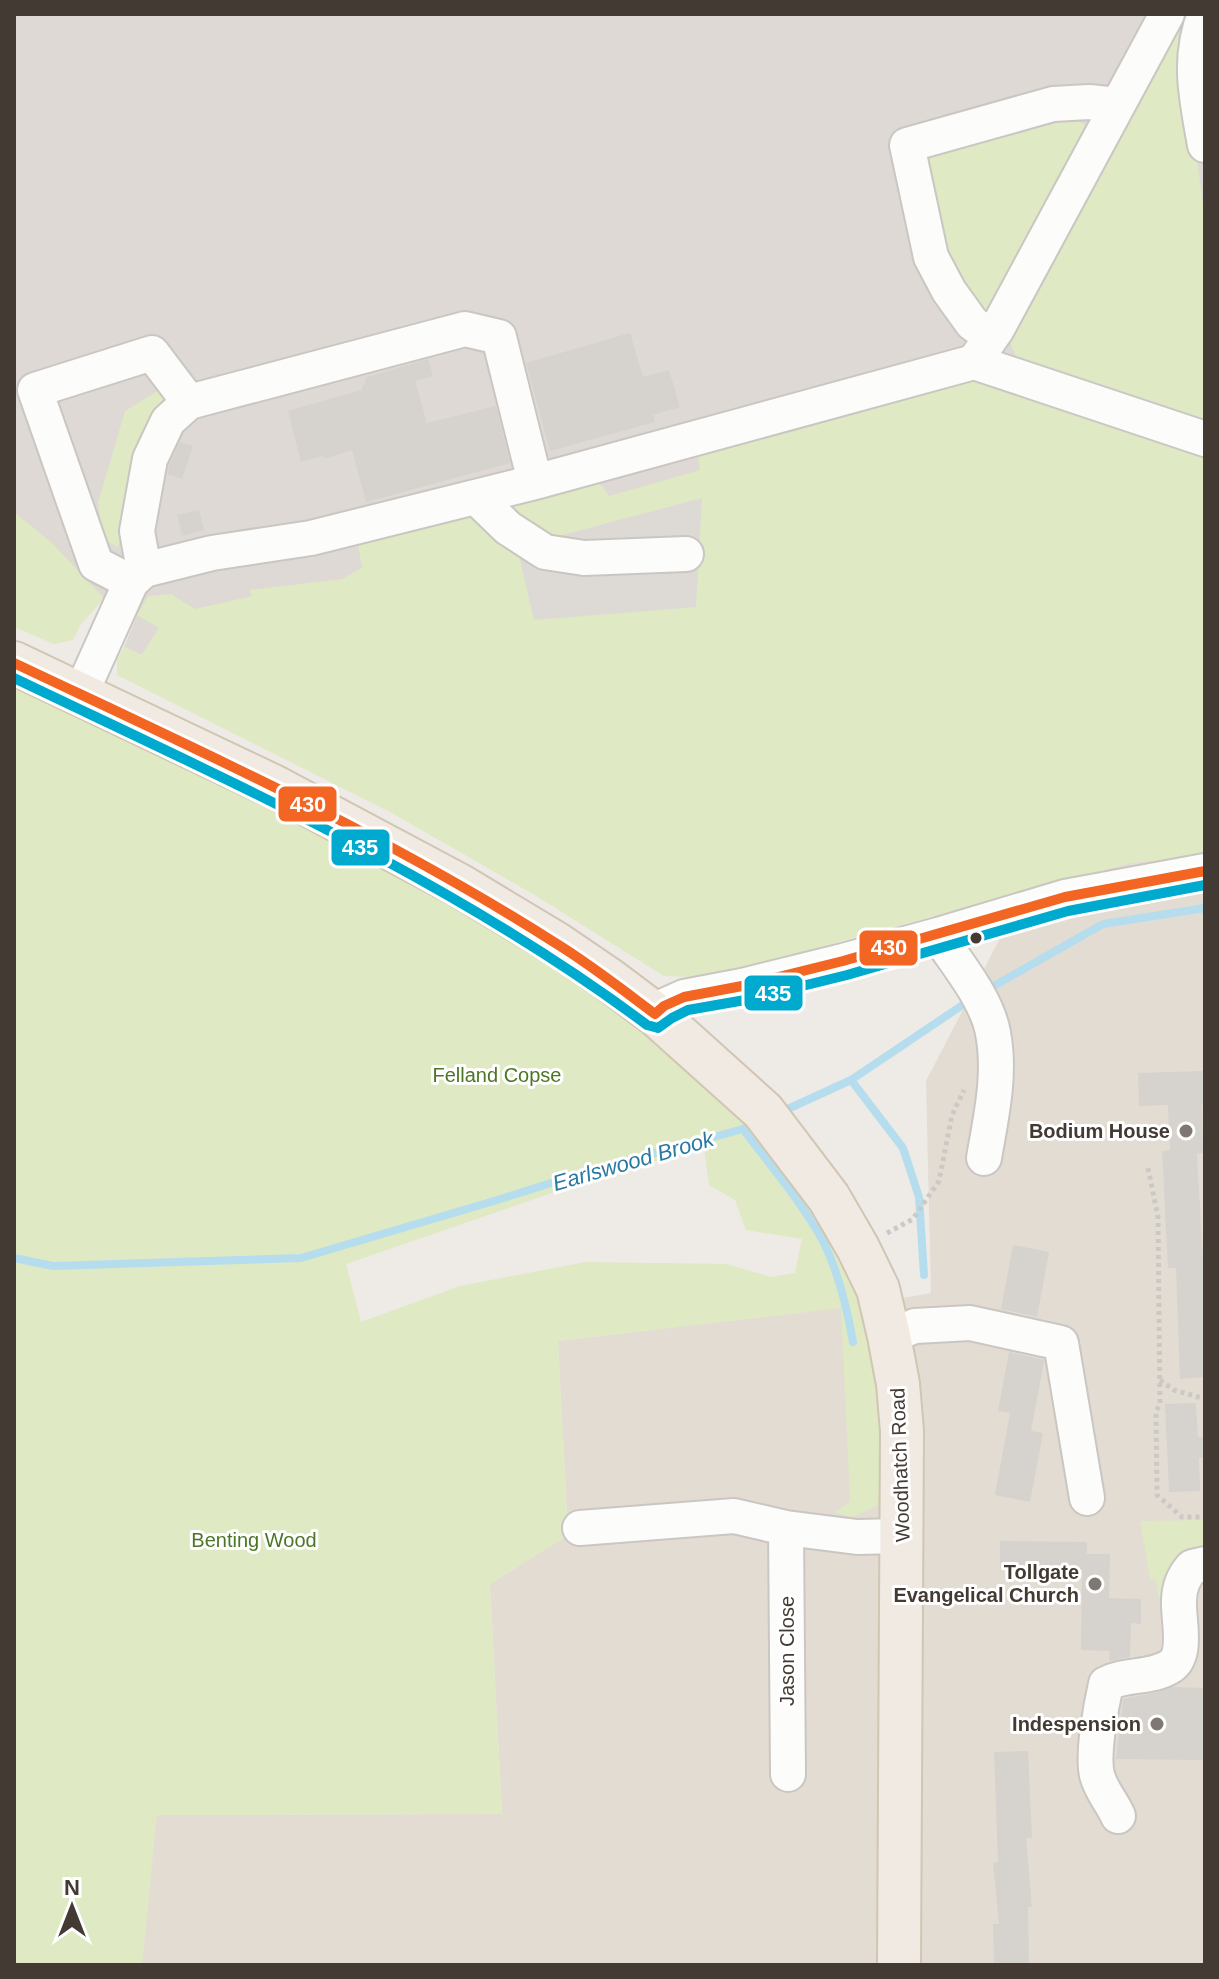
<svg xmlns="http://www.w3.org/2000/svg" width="1219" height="1979" viewBox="0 0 1219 1979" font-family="Helvetica,sans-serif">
  <rect width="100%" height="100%" fill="#eeeae6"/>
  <path fill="#e3dcd3" d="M1205,855v1110h-1063l14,-150 346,-1 -12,-230 78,-49 -10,-194 305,-36 68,-12 -5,-212 98,-189 106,-29z"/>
  <path fill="#ded9d4" d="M14,14h1191v821l-1046,-207 -17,27 -18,-8 13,-32 -33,-17 -23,26 -67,-27z"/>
  <path fill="#dfe9c4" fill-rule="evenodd" d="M1170,27l8,4 27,184v214l-188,-70 -6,-14 -2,-22z
    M1069,117l13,6 10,9 -83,180 -28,1 -34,-53 -22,-91 3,-8 9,-11z
    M971,374l234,75v406l-75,8 -362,98 -75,16 -29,-1 -131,-82 -143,-82 -273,-137v-15l7,-13 18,8 17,-27 -22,-13 11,-19 23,-2 24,15 57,-13 -2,-6 92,-11 20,-11 -4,-23 239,-66 12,17 91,-26 -3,-20z
    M162,388l10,8 -45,104 -9,48 -15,-10 -5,-35 27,-92z
    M14,512l37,30 53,56 -23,26 -8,16 -19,4 -40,-17z
    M14,680l241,112 264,141 141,101 98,99 71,92 34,80 17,93 4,80 -7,28 -24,11 -18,-4 15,-12 -9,-193 -283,33 10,194 -78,49 12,230 -345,1 -15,150h-128zM704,1148l5,37 26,15 11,30 56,9 -7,34 -24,4 -45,-13 -140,-2 -126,24 -99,36 -15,-58 258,-89z
    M1205,1520v28l-28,9 -6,13v27l-12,1 -4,-19h-5l-10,-58z"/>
  <path fill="#dddad6" d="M702,498l-6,109 -162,13 -17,-73z"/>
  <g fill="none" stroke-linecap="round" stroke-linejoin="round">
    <path stroke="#b5ddee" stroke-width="8" d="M985,991l118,-67 102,-16
      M851,1080l52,68 16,49 5,78
      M779,1113l72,-33 122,-82
      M743,1129c27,36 58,72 80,112 16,32 24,67 30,101
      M14,1258l39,8 248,-8 193,-57 95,-30 154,-42 12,-6"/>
  </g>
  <path fill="#d6d2cd" d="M630,333l13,44 26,-7 11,37 -27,8 2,7 -105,29 -24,-88z
    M428,359l5,17 -18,5 12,42 69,-17 14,57 -144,39 -14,-52 -28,9 -1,-3 -22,6 -13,-51 73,-21 6,-13z
    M180,442l13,4 -11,33 -14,-5 1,-9z
    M199,510l5,20 -22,6 -5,-21z
    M1205,1071v33h-3l1,49 -6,1 6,107h2v116l-25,2 -4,-111h-8l-6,-117 8,-1 -2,-45 -29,1 -1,-33z
    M1013,1245l36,7 -12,65 -36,-8z
    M1009,1352l35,8v2l-13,69 12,2 -13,69 -35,-7 15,-82 -12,-2z
    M1196,1403l2,34h7v20l-6,1 1,33 -31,1 -4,-88z
    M1000,1541l87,1v12h23l-1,44 32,1v25l-10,-1 -1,34 -21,4 1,-10 -29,-1 1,-81 -82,-1z
    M1173,1687l32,1v72l-89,-1 7,-60 36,-7z
    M1028,1751l4,87h-6l6,69h-4l1,58h-35l-1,-41h6l-6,-61 5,-1 -4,-110z"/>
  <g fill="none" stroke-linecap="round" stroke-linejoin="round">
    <g stroke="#cac6c2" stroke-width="38">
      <path id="minor" d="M1205,14c-18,46 -8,85 0,131
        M991,337l-19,-14 -23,-32 -18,-34 -24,-112 146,-41 36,-2 29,3
        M974,362l231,77
        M476,497l32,31 37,24 39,6 102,-4
        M144,570l-7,-39 13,-72 18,-38 21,-19 276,-73 34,8 36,145
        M131,582l-35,-18 -61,-174 117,-37 37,49
        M81,693l50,-111 13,-12 68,-17 99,-15 224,-56 439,-120 23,-33 170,-315
        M938,935c19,29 49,64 55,98 8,42 -2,84 -9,125
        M655,1014l9,-8 20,-9 58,-11 101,-25 95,-26 127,-38 140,-26
        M889,1336l26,-10 55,-3 91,20 26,155
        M580,1528l154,-12 52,12 71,9 45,-1
        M786,1528l2,246
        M1118,1816c-6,-14 -17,-25 -21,-41 -5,-20 4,-69 9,-91 20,-11 45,-5 65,-18 17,-12 7,-47 8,-65 0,-13 5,-25 13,-34l13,-3"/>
    </g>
    <g stroke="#d1c5b3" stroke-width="46">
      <path id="major" d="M14,663l261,124 184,98 98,59 50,34 48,36 108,97 66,87 29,50 20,41 11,47 9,48 4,47 -3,534"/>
    </g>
    <path stroke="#ccc9c5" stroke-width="5" stroke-dasharray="4 4" stroke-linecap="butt" d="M1148,1168l10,49 2,188 -4,6 1,84 25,22h23
      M887,1233l26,-14 26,-38 13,-66 12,-25
      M1160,1380l14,10 31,9"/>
    <use href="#minor" stroke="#fcfcfb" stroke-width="34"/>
    <use href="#major" stroke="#f0eae2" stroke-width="42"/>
    <g stroke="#fff" stroke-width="16">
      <path id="bus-1" d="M14,663c184,87 371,171 543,281 34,21 66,46 98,70l9,-8 20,-9 58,-11 101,-25 222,-64 140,-26"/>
    </g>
    <g stroke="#fff" stroke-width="16">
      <path id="bus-2" d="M14,678c217,104 439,202 633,347l11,3 14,-10 16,-8 57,-10 102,-25 221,-64 137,-26"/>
    </g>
    <use href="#bus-1" stroke="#f26522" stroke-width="10"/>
    <use href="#bus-2" stroke="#00a9ce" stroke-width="10"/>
  </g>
  <circle fill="#433b33" stroke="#fff" stroke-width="3" cx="976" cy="938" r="7"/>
  <g fill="#7f7872" stroke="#fff" stroke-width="3">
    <circle cx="1186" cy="1131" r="8"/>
    <circle cx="1095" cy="1584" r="8"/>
    <circle cx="1157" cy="1724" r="8"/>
  </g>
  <g text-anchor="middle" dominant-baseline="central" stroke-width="6" stroke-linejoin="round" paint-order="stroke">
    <g font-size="20" fill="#4c7625" stroke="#fff">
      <text x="497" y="1075">Felland Copse</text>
      <text x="254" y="1540">Benting Wood</text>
    </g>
    <g font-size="20" font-weight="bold" fill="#433b33" stroke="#fff" text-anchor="end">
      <text x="1170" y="1131">Bodium House</text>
      <text x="1079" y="1572">Tollgate<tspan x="1079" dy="23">Evangelical Church</tspan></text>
      <text x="1141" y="1724">Indespension</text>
    </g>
    <g font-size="20" fill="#433b33" stroke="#fff">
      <text transform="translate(900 1465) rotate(-92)">Woodhatch Road</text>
      <text transform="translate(787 1651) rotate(-90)">Jason Close</text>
    </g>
    <g font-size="22" font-style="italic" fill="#287aa1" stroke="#fff">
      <text transform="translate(633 1161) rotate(-16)">Earlswood Brook</text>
    </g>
  </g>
  <g stroke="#fff" stroke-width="3">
    <rect x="277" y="785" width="61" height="38" rx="8" fill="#f26522"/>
    <rect x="330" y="828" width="61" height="39" rx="8" fill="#00a9ce"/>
    <rect x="858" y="929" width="61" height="38" rx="8" fill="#f26522"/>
    <rect x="743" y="974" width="61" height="38" rx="8" fill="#00a9ce"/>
  </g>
  <g font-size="22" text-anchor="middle" font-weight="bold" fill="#fff">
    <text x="308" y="812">430</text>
    <text x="360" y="855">435</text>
    <text x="889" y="955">430</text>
    <text x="773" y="1001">435</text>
  </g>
  <rect width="1219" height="1979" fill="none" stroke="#433b33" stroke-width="32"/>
  <g transform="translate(72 1907)" stroke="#ffffff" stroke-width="6" paint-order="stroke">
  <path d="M0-6L14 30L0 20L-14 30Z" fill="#433b33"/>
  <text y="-12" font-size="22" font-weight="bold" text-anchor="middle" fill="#433b33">N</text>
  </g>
</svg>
